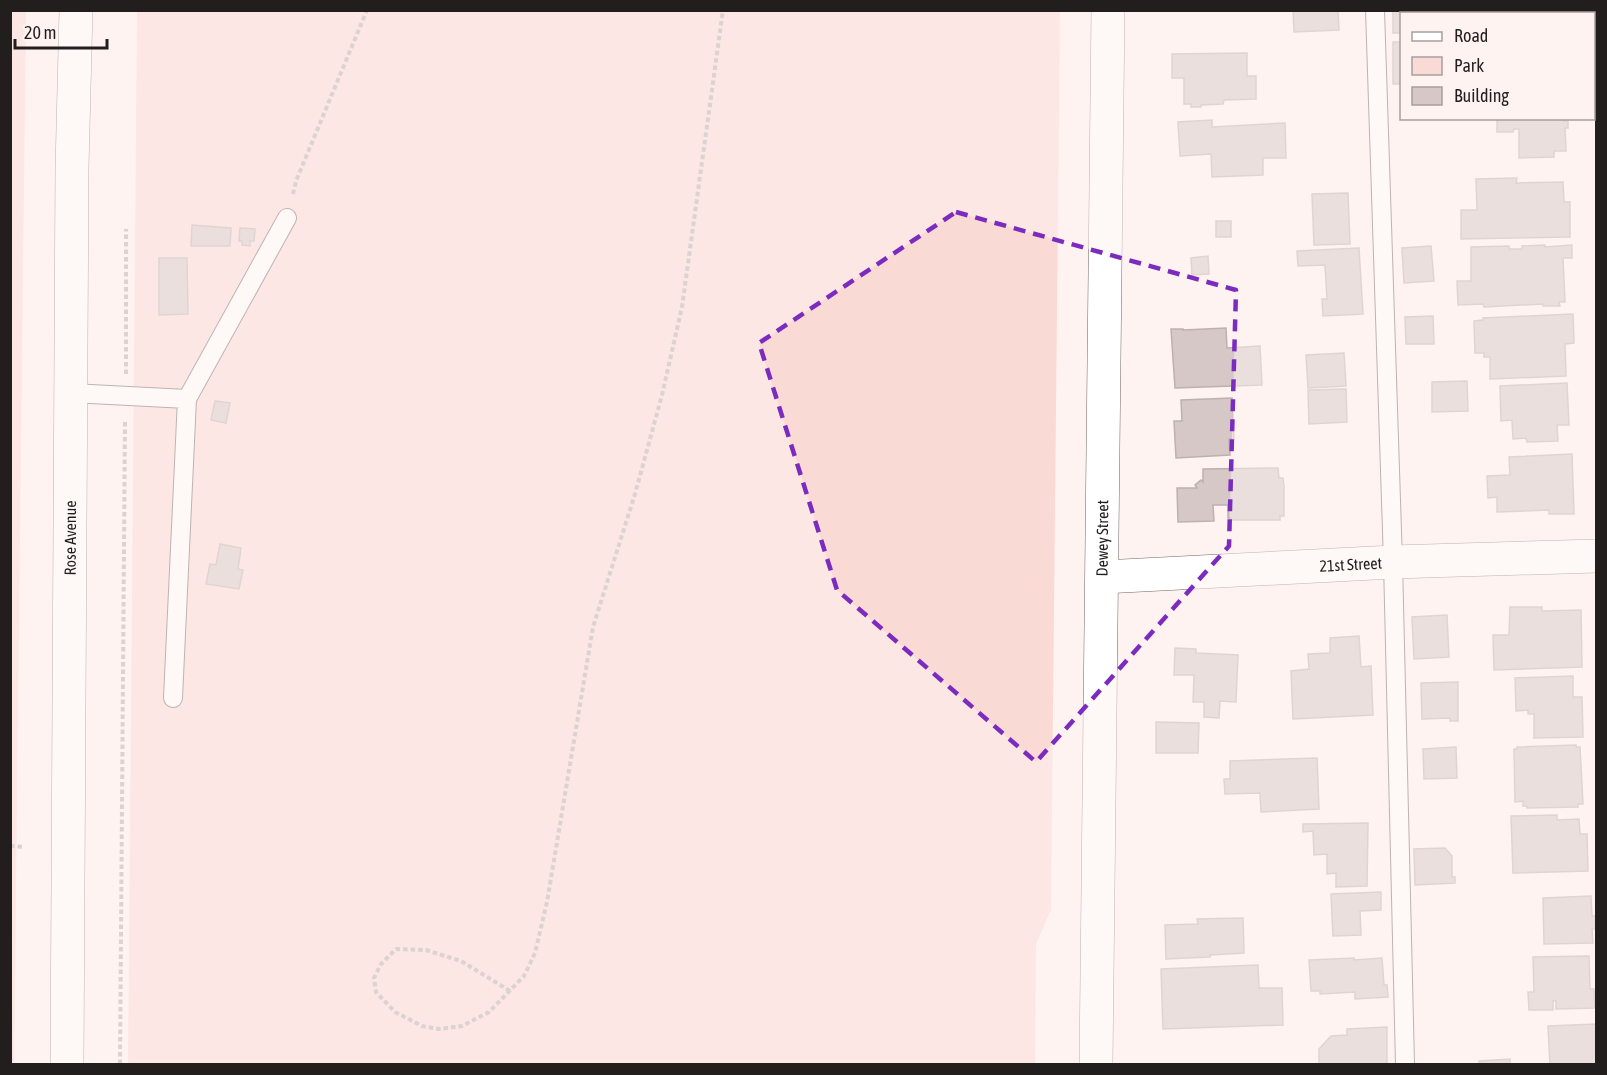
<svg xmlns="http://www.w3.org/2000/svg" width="1607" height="1075" viewBox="0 0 1607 1075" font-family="'Asap Condensed',sans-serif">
  <rect width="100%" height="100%" fill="#fef3f1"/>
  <path fill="#fadad5" d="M10,11h16l-12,1053h-4z
    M137,11h923l-9,899 -15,34 -1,120h-907z"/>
  <path fill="#d5c8c6" stroke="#bdb0af" stroke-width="1.5" d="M1293,10h45l1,20 -45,2z
    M1393,10h38v4h-29v19h-9z
    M1466,10h94v4h-94z
    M1393,42h9v42h-9z
    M1247,53v23h9v23l-32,1 -1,4 -22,1v2h-10v-3h-7v-26h-12v-24z
    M1497,118h67v3h4v7h-3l1,23h-12v6l-35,1v-29h-5l-1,3h-16z
    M1212,120v7l73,-4 1,35h-23v17l-51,2 -1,-23 -31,2 -2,-34z
    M1517,178l-1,5 47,-1 1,20h6v35l-109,2v-29h16l-1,-31z
    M1348,193l2,51 -36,1 -2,-51z
    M1216,221h15v16h-15z
    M192,225l39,3 -1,18h-39z
    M240,228l15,1 -1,12h-4v5l-8,-1v-4h-3z
    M1545,245v2l27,-2v13h-9l2,44h-6l1,4h-17v-2l-59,3 -1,-3 -25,1 -1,-24h14v-34l38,-1v3h13v-3z
    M1431,246l3,35 -30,2 -2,-35z
    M1359,248l4,66 -40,2 -1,-17h5l-2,-34 -27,1 -1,-15z
    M1208,256l1,18 -17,1 -1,-17z
    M159,258h28l1,56 -29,1z
    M1573,314l1,29 -9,1 1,32 -76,3v-22h-6v-4h-9l-1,-32 9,-1v-2z
    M1433,316l1,28h-28l-1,-27z
    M1226,328l1,20 33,-2 2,39 -87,3 -4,-59h12v1z
    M1344,353l2,33 -38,2 -2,-33z
    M1467,381l1,30 -36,1v-30z
    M1567,383l2,42h-12l1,16 -31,1 -1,-4 -13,1 -1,-19 -11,1 -1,-35z
    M1346,389l1,33 -38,2 -1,-34z
    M1232,398l2,41h-5l1,16 -54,3 -2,-37h8l-1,-21z
    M215,401l15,2 -4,20 -15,-3z
    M1572,454l2,60h-25v-4l-52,2v-15l-9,1 -1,-22 23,-1 -1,-18z
    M1278,468l1,10h4l1,9v29h-4v4h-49v-2h-3v-13h-15l1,16 -36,1 -1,-34h20l-2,-3 6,-5 2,2v-13z
    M220,544l21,4 -3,21 5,1 -4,19 -33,-5 4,-20 6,1z
    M1510,607h32v4l39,-1 1,57 -88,3 -1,-35h16z
    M1447,615l2,42 -35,2 -2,-42z
    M1359,636l2,31 10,-1 2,49 -80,4 -2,-48 18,-2 -1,-15 22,-1v-15z
    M1175,648l21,1v4l42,2 -2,47 -16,-1 -1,17 -15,-1v-15h-11l1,-27h-20z
    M1573,676v21h9l1,40 -49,1v-24h-6v-4l-12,1 -1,-33z
    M1458,682v39h-8v-3l-28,1 -1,-36z
    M1156,722l43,1 -1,30h-42z
    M1576,745v2h4l3,57h-5v3l-51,1v-2h-4v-5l-8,1 -1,-53h3v-2z
    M1456,747l1,31 -33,1 -1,-30z
    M1317,758l2,51 -58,3 -1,-19 -35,1 -1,-15h6v-18z
    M1557,815v5l22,-1 1,15h7l1,37 -75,2 -2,-57z
    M1368,823l-1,63 -31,1v-14l-9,1v-20l-13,1 -1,-24 -10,1v-8z
    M1445,848l7,8v21h3v6l-40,2 -1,-36z
    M1381,892v18l-21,1 1,24 -28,1 -2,-42z
    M1591,896l1,20h4v13h-4l1,14 -49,1 -1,-46z
    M1243,918l1,35 -34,2v2l-44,2 -1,-34 33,-1 -1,-5z
    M1589,956l1,33h4l1,19 -39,1v-8h-3v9h-24l-1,-18h6l-1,-35z
    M1354,958v2l28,-2 2,27h3l1,12 -33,2v-7l-35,2v-3h-9l-2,-31z
    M1258,965l1,23h23l1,37 -120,4 -2,-60z
    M1596,1024v40h-46l-2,-38z
    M1387,1027v37h-68v-15l12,-13 16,-1v-6z
    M1510,1059v5h-31v-3z"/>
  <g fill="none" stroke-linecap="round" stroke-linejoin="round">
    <g stroke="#726765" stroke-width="20">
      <path id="service" d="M1375,10l18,552 12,502
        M71,393l116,6 100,-181
        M173,698l14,-299"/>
    </g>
    <g stroke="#726765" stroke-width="34">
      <g id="minor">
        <path id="s1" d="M1103,577l290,-15 203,-6"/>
        <path id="s2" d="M1096,1064l12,-1054"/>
      </g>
    </g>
    <g stroke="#726765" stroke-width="34">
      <g id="tertiary">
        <path id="s3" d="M67,1064l5,-896 4,-158"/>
      </g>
    </g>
    <path stroke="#b3aaa9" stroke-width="4" stroke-dasharray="4.5 3" stroke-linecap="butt" d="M293,194l3,-13 71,-171
      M126,374v-145
      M10,846l15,1
      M510,991l-49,-30 -35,-11 -30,-1 -15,15 -7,14 2,14 19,20 27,14 17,3 23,-3 27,-14 35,-36 11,-23 12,-51 46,-275 42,-133 27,-99 20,-88 41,-297
      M120,1064l5,-644"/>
    <use href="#service" stroke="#fff" stroke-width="18"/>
    <use href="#minor" stroke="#fff" stroke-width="33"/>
    <use href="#tertiary" stroke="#fff" stroke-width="33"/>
  </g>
  <path d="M0 0H1607V1075H0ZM956,212l280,78 -7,256 -193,216 -199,-172 -78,-247z" fill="#fef3f1" fill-opacity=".55" fill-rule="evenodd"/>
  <path fill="none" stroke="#7b2cbf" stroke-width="4.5" stroke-dasharray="12 8" stroke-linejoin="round" d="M956,212l280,78 -7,256 -193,216 -199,-172 -78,-247z"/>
  <g text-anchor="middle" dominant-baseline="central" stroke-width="6" stroke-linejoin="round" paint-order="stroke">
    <g font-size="16" fill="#231e1e" stroke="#fef3f1">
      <text stroke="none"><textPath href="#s3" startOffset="526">Rose Avenue</textPath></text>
      <text stroke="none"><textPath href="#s2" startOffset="526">Dewey Street</textPath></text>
      <text stroke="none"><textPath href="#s1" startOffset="248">21st Street</textPath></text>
    </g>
  </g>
  <rect width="1607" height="1075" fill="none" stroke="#231e1e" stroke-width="24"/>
  <rect x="1400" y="12" width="195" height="108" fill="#fef3f1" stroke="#a69e9d" stroke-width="1.5"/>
  <rect x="1412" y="32" width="30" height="9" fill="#ffffff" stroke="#a69e9d" stroke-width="1.5"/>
  <text x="1454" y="42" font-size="18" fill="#231e1e">Road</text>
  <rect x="1412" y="57" width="30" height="18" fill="#fadad5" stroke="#a69e9d" stroke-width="1.5"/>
  <text x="1454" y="72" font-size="18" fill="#231e1e">Park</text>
  <rect x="1412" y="87" width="30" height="18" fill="#d5c8c6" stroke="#a69e9d" stroke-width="1.5"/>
  <text x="1454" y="102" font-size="18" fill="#231e1e">Building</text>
  <path d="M15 39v9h92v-9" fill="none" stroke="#231e1e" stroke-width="3"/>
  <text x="24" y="39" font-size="18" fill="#231e1e" stroke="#fef3f1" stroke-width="4.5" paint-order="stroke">20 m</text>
</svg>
